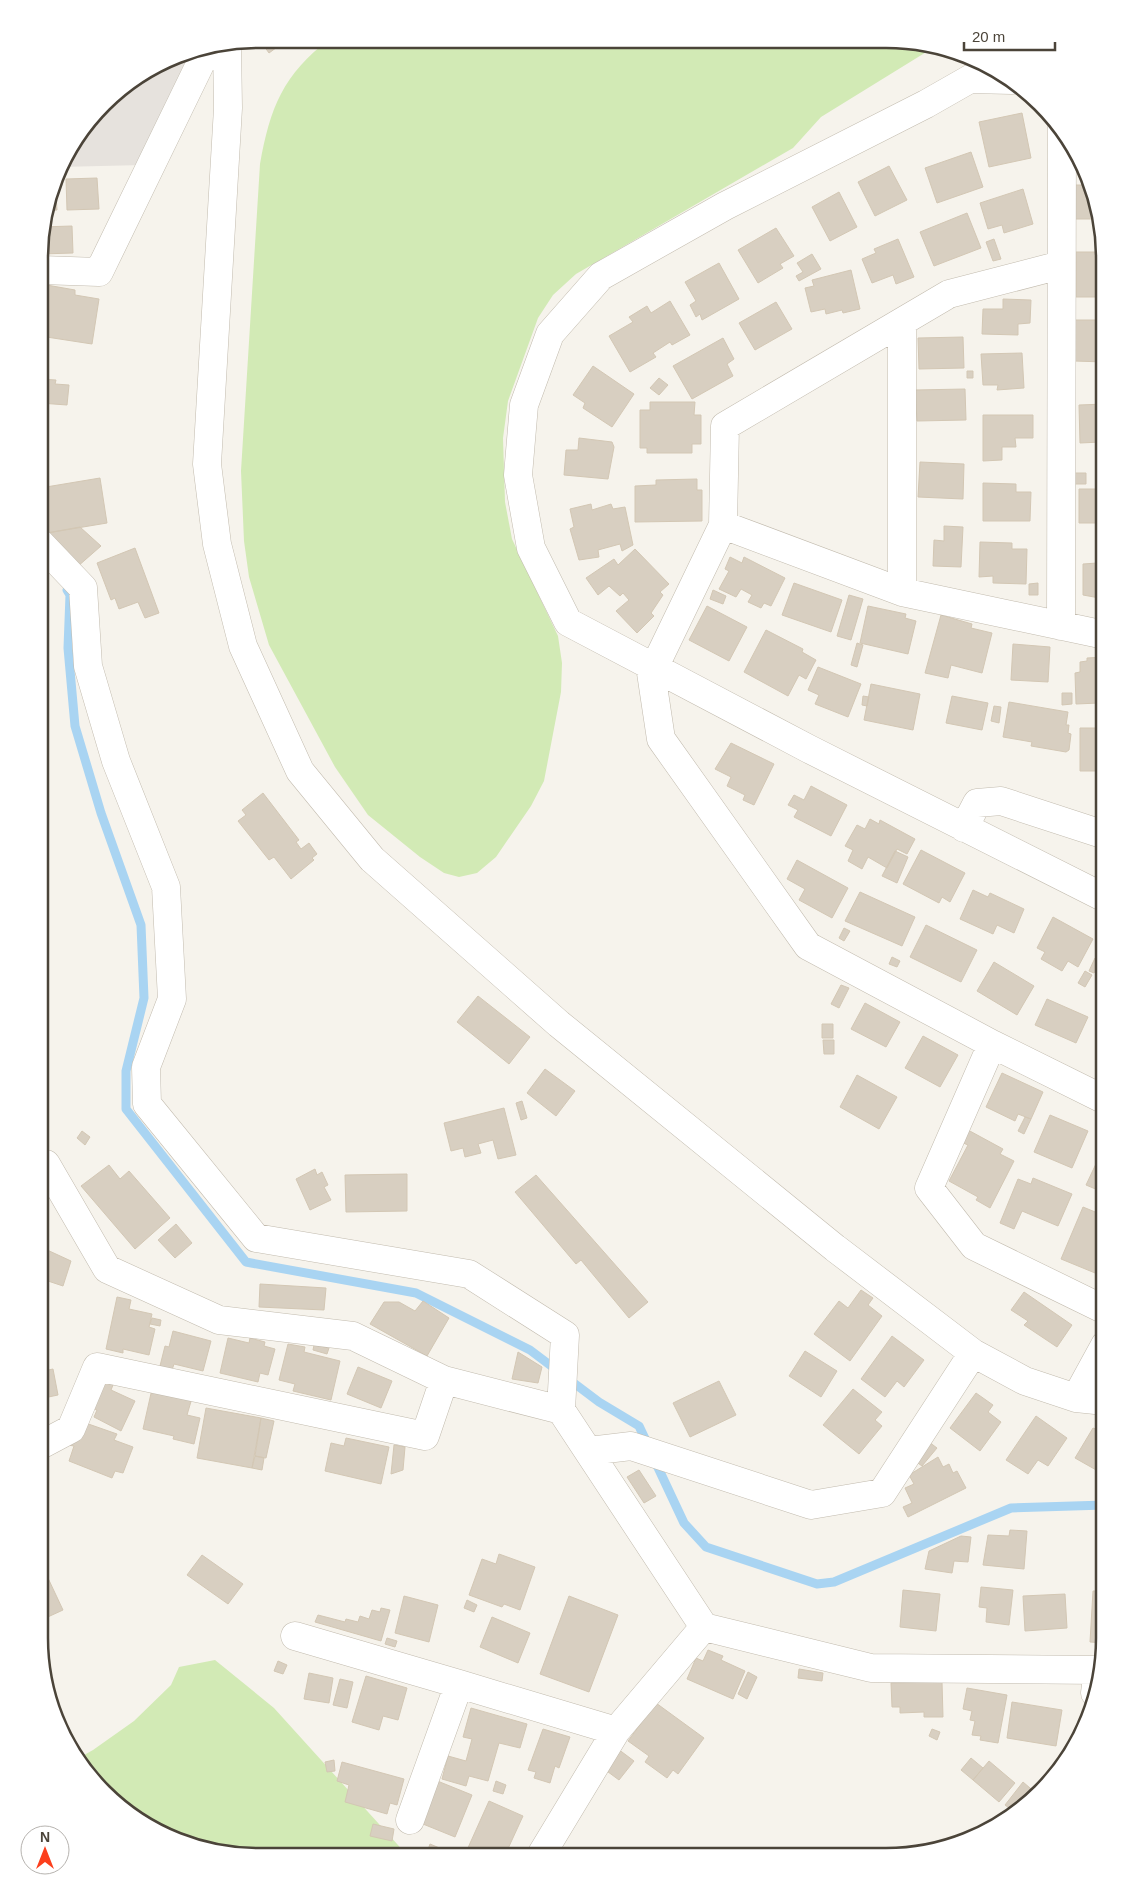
<svg xmlns="http://www.w3.org/2000/svg" width="1144" height="1895" viewBox="0 0 1144 1895" font-family="Arial,sans-serif">
  <rect width="100%" height="100%" fill="#f6f3ec"/>
  <path fill="#e6e2dd" d="M192,52l-49,113 -84,2 2,-7 52,-67 61,-38z"/>
  <path fill="#d2eab5" d="M330,39l586,2 20,5 -115,71 -28,31 -217,126 -23,21 -15,23 -30,83 -5,37 2,64 7,37 46,97 4,27 -1,29 -17,89 -13,25 -35,51 -19,16 -18,4 -15,-4 -24,-16 -52,-42 -33,-48 -66,-122 -20,-68 -5,-36 -3,-70 19,-307c10,-56 23,-90 70,-125z
    M215,1660l59,48 133,147 -178,-1 -56,-14 -49,-29 -40,-40 -7,-12 16,-9 41,-29 37,-36 8,-18z
    M893,1849l8,5 -14,2h-80z"/>
  <g fill="none" stroke-linecap="round" stroke-linejoin="round">
    <path stroke="#a9d4f2" stroke-width="9" d="M67,590l3,5 -2,53 7,78 26,87 40,112 3,73 -18,73v38l120,153 170,31 114,57 69,52 40,24 9,19
      M654,1459l30,64 22,24 111,37 17,-2 177,-74 94,-3"/>
  </g>
  <path fill="#d8cfc1" stroke="#d3c7b4" d="M259,39h29l-19,14z
    M1022,113l9,45 -42,9 -10,-45z
    M971,152l12,35 -46,16 -12,-35z
    M889,166l18,34 -32,16 -17,-34z
    M97,178l2,31 -32,1 -1,-31z
    M55,182l2,28 -11,1z
    M1074,185h17l7,34h-23z
    M1023,189l10,35 -29,9 -2,-8 -14,4 -8,-26z
    M839,192l18,35 -27,14 -18,-34z
    M967,213l14,35 -47,18 -14,-34z
    M72,226l1,27 -32,1v-27z
    M776,228l18,28 -14,8 3,4 -25,15 -20,-33z
    M898,239l16,38 -18,7 -3,-9 -21,8 -10,-24 14,-6 -2,-4z
    M994,239l7,20 -8,2 -7,-19z
    M1076,252h28l1,45h-29z
    M812,254l9,15 -22,12 -3,-5 7,-4 -6,-9z
    M719,263l20,36 -37,21 -2,-6 -4,3 -6,-12 6,-4 -11,-19z
    M851,270l9,39 -17,4 -1,-3 -16,4 -1,-5 -14,3 -6,-24 9,-2 -2,-6z
    M41,284l34,6v5l24,4 -7,45 -52,-8z
    M1003,299l28,1 -1,23 -12,1v11l-36,-1 1,-25h20z
    M670,301l20,34 -18,10 -2,-3 -17,11 3,4 -26,15 -21,-36 24,-14 -4,-5 18,-11 4,7z
    M776,302l16,27 -37,21 -16,-27z
    M1075,320h30v42l-31,-1z
    M963,337l1,31 -45,1 -1,-31z
    M723,338l11,21 -7,5 6,12 -41,23 -19,-33z
    M1022,353l2,35 -27,2 1,-5h-15l-2,-31z
    M593,366l41,28 -22,33 -29,-19 2,-5 -12,-8z
    M967,371h6v7h-6z
    M659,378l9,7 -9,10 -9,-7z
    M40,379l16,1 -1,4 14,1 -2,20 -27,-2z
    M965,389l1,31 -49,1 -2,-31z
    M650,402h45l-1,13h7v29h-9v9h-45v-5h-7v-38h10z
    M1105,404v43l-4,1v-6l-21,1 -1,-38z
    M983,415h50v23h-18l1,9h-14v13l-19,1z
    M579,438l33,4 2,5 -6,32 -44,-4 2,-25h12z
    M920,462l44,2 -1,35 -45,-2z
    M1071,473h15v11h-15z
    M1097,477h8v46h-26v-34h18z
    M100,478l7,45 -60,10 -7,-45z
    M697,479v11h5v31l-67,1v-36l21,-1v-5z
    M983,483l33,1v8h15l-1,29h-47z
    M591,504l1,6 19,-6 2,5 12,-2 8,38 -11,6 -2,-7 -22,6 1,7 -20,3 -9,-31 4,-2 -4,-18z
    M944,526l19,1 -2,40 -28,-1 1,-26 10,1z
    M80,527l21,19 -24,21 -30,-34z
    M980,542l32,1v6h15l-1,35 -33,-1v-7l-14,1z
    M135,548l24,65 -14,5 -7,-16 -19,7 -4,-11 -4,2 -14,-37z
    M635,549l34,35 -9,8 3,3 -12,18 3,3 -17,17 -21,-22 13,-11 -6,-7 -3,3 -11,-10 -11,9 -12,-17 28,-19 4,6z
    M730,557l12,6 2,-6 41,21 -14,28 -7,-3 -3,5 -13,-6 4,-7 -11,-6 -5,8 -17,-8 10,-18 -4,-2z
    M1097,561h8v38l-22,-4v-31l14,-1z
    M794,583l48,17 -11,32 -49,-17z
    M1038,583v12h-9v-11z
    M713,590l13,6 -3,8 -13,-5z
    M849,595l14,4 -12,41 -14,-4z
    M707,606l40,21 -18,34 -40,-21z
    M868,606l38,8 -1,4 11,3 -8,33 -48,-11z
    M941,615l31,9 -1,4 21,5 -10,40 -31,-8 -3,13 -23,-5z
    M766,630l37,19 -1,3 14,8 -10,19 -7,-4 -11,21 -44,-24z
    M857,643l6,2 -6,22 -6,-2z
    M1013,644l37,3 -2,35 -37,-2z
    M1105,657v55h-5l-1,-9 -23,1 -1,-31 5,-1v-10l7,-1v-3z
    M818,667l43,17 -13,33 -33,-13 4,-9 -11,-5z
    M871,684l49,10 -7,36 -49,-10z
    M1062,693h10v11l-10,1z
    M863,696l6,1 -2,9 -5,-1z
    M952,696l36,7 -6,27 -36,-7z
    M1009,702l59,10 -2,13h3l-1,8 3,1 -2,16 -3,2 -35,-6 1,-4 -29,-5z
    M994,706l7,1 -2,16 -8,-2z
    M1080,728h25v43h-25z
    M731,743l43,21 -20,41 -11,-5 2,-5 -18,-9 4,-9 -16,-8z
    M811,786l36,19 -16,31 -37,-19 4,-7 -10,-5 6,-10 10,5z
    M263,793l36,47 -3,2 5,7 8,-6 8,11 -5,4 2,2 -23,19 -17,-22 -5,3 -31,-39 8,-6 -4,-5z
    M870,819l9,5 1,-4 35,19 -8,15 -10,-5 -10,19 -19,-11 -6,12 -14,-8 5,-11 -8,-4 12,-21 8,4z
    M921,850l44,23 -15,29 -8,-5 -3,6 -36,-19z
    M895,851l13,6 -11,26 -15,-7z
    M797,860l51,28 -16,30 -33,-18 6,-11 -18,-10z
    M973,890l15,7 2,-4 34,16 -10,24 -17,-8 -4,9 -33,-15z
    M860,892l55,25 -13,29 -57,-25z
    M1053,917l40,22 -15,28 -10,-6 -6,10 -21,-12 4,-7 -8,-4z
    M926,925l51,25 -16,32 -51,-25z
    M844,928l6,3 -6,10 -5,-3z
    M892,957l8,4 -3,6 -8,-3z
    M1095,958l5,4 -6,11 -5,-2z
    M994,962l40,24 -17,29 -40,-24z
    M1085,971l7,4 -7,12 -7,-4z
    M841,985l8,3 -10,20 -8,-4z
    M478,996l52,41 -21,27 -52,-42z
    M1047,999l41,18 -12,26 -41,-18z
    M865,1003l35,19 -14,25 -35,-18z
    M822,1024h11v14h-11z
    M923,1036l35,19 -18,32 -35,-19z
    M1105,1038v19l-8,-4z
    M823,1040h11v14h-10z
    M545,1069l30,22 -19,25 -29,-23z
    M1002,1073l41,19 -12,27 -13,-5 -3,7 -29,-14z
    M857,1075l40,22 -18,32 -39,-22z
    M522,1101l5,17 -6,2 -5,-17z
    M504,1108l12,47 -18,4 -5,-19 -15,4 3,9 -16,4 -2,-9 -12,3 -7,-28z
    M1050,1115l38,16 -16,37 -38,-16z
    M1025,1117l6,2 -7,15 -6,-3z
    M968,1130l35,19 -3,5 14,7 -24,47 -14,-8 2,-3 -29,-16 19,-36 -7,-3z
    M82,1131l8,6 -5,8 -8,-7z
    M1103,1149l2,1v43l-19,-8z
    M109,1165l11,14 9,-8 41,47 -35,31 -54,-63z
    M315,1169l2,6 5,-3 6,13 -4,2 7,13 -21,10 -14,-31z
    M407,1174v37l-61,1 -1,-37z
    M536,1175l112,127 -19,16 -48,-58 -5,4 -61,-72z
    M1033,1178l39,16 -14,32 -36,-15 -8,18 -14,-6 18,-44 13,5z
    M1083,1207l22,9v47l-5,12 -39,-16z
    M176,1224l16,19 -17,15 -17,-18z
    M39,1236l9,4 -3,9 26,12 -8,25 -24,-8z
    M260,1284l66,4 -2,22 -65,-3z
    M861,1290l12,8 -5,7 14,11 -32,45 -36,-27 25,-33 9,7z
    M1024,1292l48,33 -15,22 -33,-22 4,-4 -17,-11z
    M117,1297l14,3 -2,9 23,5 -3,13 6,2 -6,26 -26,-6v4l-17,-4z
    M423,1301l26,17 -22,38 -57,-32 14,-22h15l16,9z
    M152,1318l9,2 -1,6 -10,-2z
    M173,1331l38,10 -8,30 -29,-7 -2,6 -12,-4 5,-20 4,1z
    M892,1336l32,24 -20,27 -7,-6 -12,16 -24,-18z
    M228,1338l21,5 1,-5 15,4 -1,4 11,3 -7,26 -8,-2 -2,9 -38,-9z
    M288,1344l17,3 -1,5 36,9 -9,39 -38,-9 2,-7 -16,-4z
    M314,1345l15,3 -2,6 -14,-4z
    M805,1351l32,20 -16,26 -32,-21z
    M518,1352l24,15 -4,16 -26,-4z
    M358,1367l34,14 -11,27 -34,-14z
    M53,1369l5,26 -19,4v-27z
    M101,1379l12,6 -2,5 24,11 -14,30 -27,-14 3,-7 -9,-4z
    M719,1381l17,34 -46,22 -17,-34z
    M152,1389l40,9 -5,17 13,3 -6,26 -21,-5 1,-3 -31,-7z
    M853,1389l29,23 -7,8 7,6 -23,28 -36,-29z
    M976,1393l17,12 -5,7 13,10 -21,29 -30,-23z
    M206,1408l55,10 -9,50 -55,-10z
    M1036,1416l31,22 -19,28 -10,-6 -10,14 -22,-14z
    M261,1418l13,3 -8,37 -11,-2z
    M77,1420l40,14 -3,6 19,7 -10,26 -8,-2 -3,7 -43,-17 5,-15 -6,-1z
    M1093,1428l12,5v42l-30,-17z
    M346,1438l43,9 -8,37 -56,-13 6,-28 13,3z
    M925,1439l12,9 -15,18 -11,-8z
    M394,1445l11,2 -2,23 -12,4z
    M255,1456l9,2 -2,12 -10,-2z
    M938,1457l5,10 6,-3 4,9 4,-2 9,17 -58,29 -5,-10 9,-4 -7,-15 9,-4 -5,-9z
    M639,1470l17,26 -12,7 -17,-26z
    M1010,1530l17,1 -3,38 -41,-4 5,-30 21,1z
    M961,1536l10,1 -3,25 -14,-1 -2,12 -27,-4 4,-18z
    M499,1554l36,13 -15,43 -16,-6 -2,3 -33,-12 13,-36 14,5z
    M202,1555l41,29 -15,20 -41,-29z
    M39,1559l24,51 -24,11z
    M1103,1585h2v58l-15,-1 3,-51h9z
    M981,1587l32,3 -4,35 -23,-3 1,-14 -8,-1z
    M903,1590l37,4 -4,37 -36,-4z
    M1065,1594l2,34 -42,3 -2,-35z
    M404,1596l34,9 -9,37 -34,-9z
    M569,1596l49,19 -29,77 -49,-18z
    M467,1600l10,5 -3,7 -10,-4z
    M381,1608l9,2 -9,31 -66,-19 3,-7 27,7 1,-3 12,3 2,-6 9,3 3,-9 8,2z
    M492,1617l38,16 -12,30 -38,-16z
    M387,1638l10,3 -2,6 -10,-3z
    M708,1650l15,6 -2,4 24,11 -12,28 -46,-20 9,-21 7,3z
    M278,1661l9,4 -4,9 -9,-3z
    M799,1669l24,4 -1,8 -24,-3z
    M748,1672l9,5 -10,22 -9,-5z
    M309,1673l24,5 -4,25 -25,-4z
    M366,1676l41,12 -9,32 -15,-4 -4,14 -27,-8z
    M340,1679l13,3 -6,26 -14,-3z
    M942,1682l1,35h-19v-5l-24,1v-6h-8l-1,-24z
    M967,1688l40,7 -9,48 -18,-3 1,-4 -9,-1 3,-14 -5,-1 2,-9 -9,-2z
    M1012,1702l50,8 -6,36 -49,-8z
    M656,1703l48,35 -26,36 -5,-4 -6,8 -22,-16 4,-6 -21,-15z
    M471,1708l56,16 -7,24 -21,-5 -11,38 -19,-5 -3,10 -24,-7 6,-23 18,5 6,-22 -9,-2z
    M543,1729l27,8 -11,31 -4,-2 -5,17 -16,-5 2,-6 -8,-2z
    M932,1729l8,3 -3,8 -8,-4z
    M614,1746l20,15 -15,19 -19,-14z
    M971,1758l12,10 -10,12 -12,-10z
    M334,1760l1,11 -8,1 -2,-10z
    M989,1761l26,22 -16,19 -26,-22z
    M342,1762l62,17 -7,26 -7,-2 -3,11 -42,-12 4,-17 -12,-4z
    M435,1780l37,15 -17,42 -37,-15z
    M496,1781l10,4 -3,9 -10,-3z
    M1023,1782l14,12 -21,19 -11,-8z
    M489,1801l34,15 -17,37 -4,-1 -2,3h-20l-13,-5z
    M373,1824l21,5 -2,12 -22,-5z
    M430,1844l19,8 -1,3h-22z"/>
  <g fill="none" stroke-linecap="round" stroke-linejoin="round">
    <g stroke="#c2bbae" stroke-width="29">
      <path id="minor" d="M227,45l1,63 -21,356 10,80 26,102 57,125 72,88 187,165 276,224 138,105 52,28 51,17 29,3
        M991,67l-65,37 -201,102 -124,70 -51,58 -26,71 -6,70 13,73 37,74 241,127 296,149
        M970,79l42,1
        M41,270l58,2 109,-224
        M902,322v270
        M723,525l2,-99 224,-132 112,-29
        M40,543l43,45 5,78 28,95 50,126 6,112 -26,68 1,37 109,134 213,36 96,61 -4,75
        M1061,626l1,-499
        M650,666l11,73 147,207 184,98 113,56
        M654,668l69,-143 179,67 203,43
        M964,828l13,-25 24,-2 104,34
        M992,1044l-63,144 45,58 131,64
        M39,1163l7,1 61,105 112,51 134,16 91,44 117,30 143,217 167,41 230,2
        M1076,1398l29,-53
        M39,1446l32,-17 26,-62 328,69 19,-56
        M589,1451l42,-5 180,59 71,-12 91,-140
        M295,1636l164,48
        M1095,1693l3,-23
        M410,1820l49,-136 157,47
        M541,1855l75,-124 88,-104"/>
    </g>
    <use href="#minor" stroke="#fff" stroke-width="28"/>
  </g>
  <path d="M0 0H1144V1895H0ZM258 48H886A210 210 0 0 1 1096 258V1638A210 210 0 0 1 886 1848H258A210 210 0 0 1 48 1638V258A210 210 0 0 1 258 48Z" fill="#fff" fill-rule="evenodd"/>
  <path fill="none" stroke="#4b4439" stroke-width="2.5" d="M258 48H886A210 210 0 0 1 1096 258V1638A210 210 0 0 1 886 1848H258A210 210 0 0 1 48 1638V258A210 210 0 0 1 258 48Z"/>
  <g transform="translate(45 1850)"><circle r="24" fill="#ffffff" stroke="#b7b4b0"/>
  <path d="M0-4L9 19L0 12L-9 19Z" fill="#fc3f1d"/>
  <text y="-8" font-size="14" font-weight="bold" text-anchor="middle" fill="#4b4439">N</text>
  </g>
  <path d="M964 42v8h91v-8" fill="none" stroke="#4b4439" stroke-width="2.5"/>
  <text x="972" y="42" font-size="15" fill="#4b4439" stroke="#ffffff" stroke-width="4" paint-order="stroke">20 m</text>
</svg>
